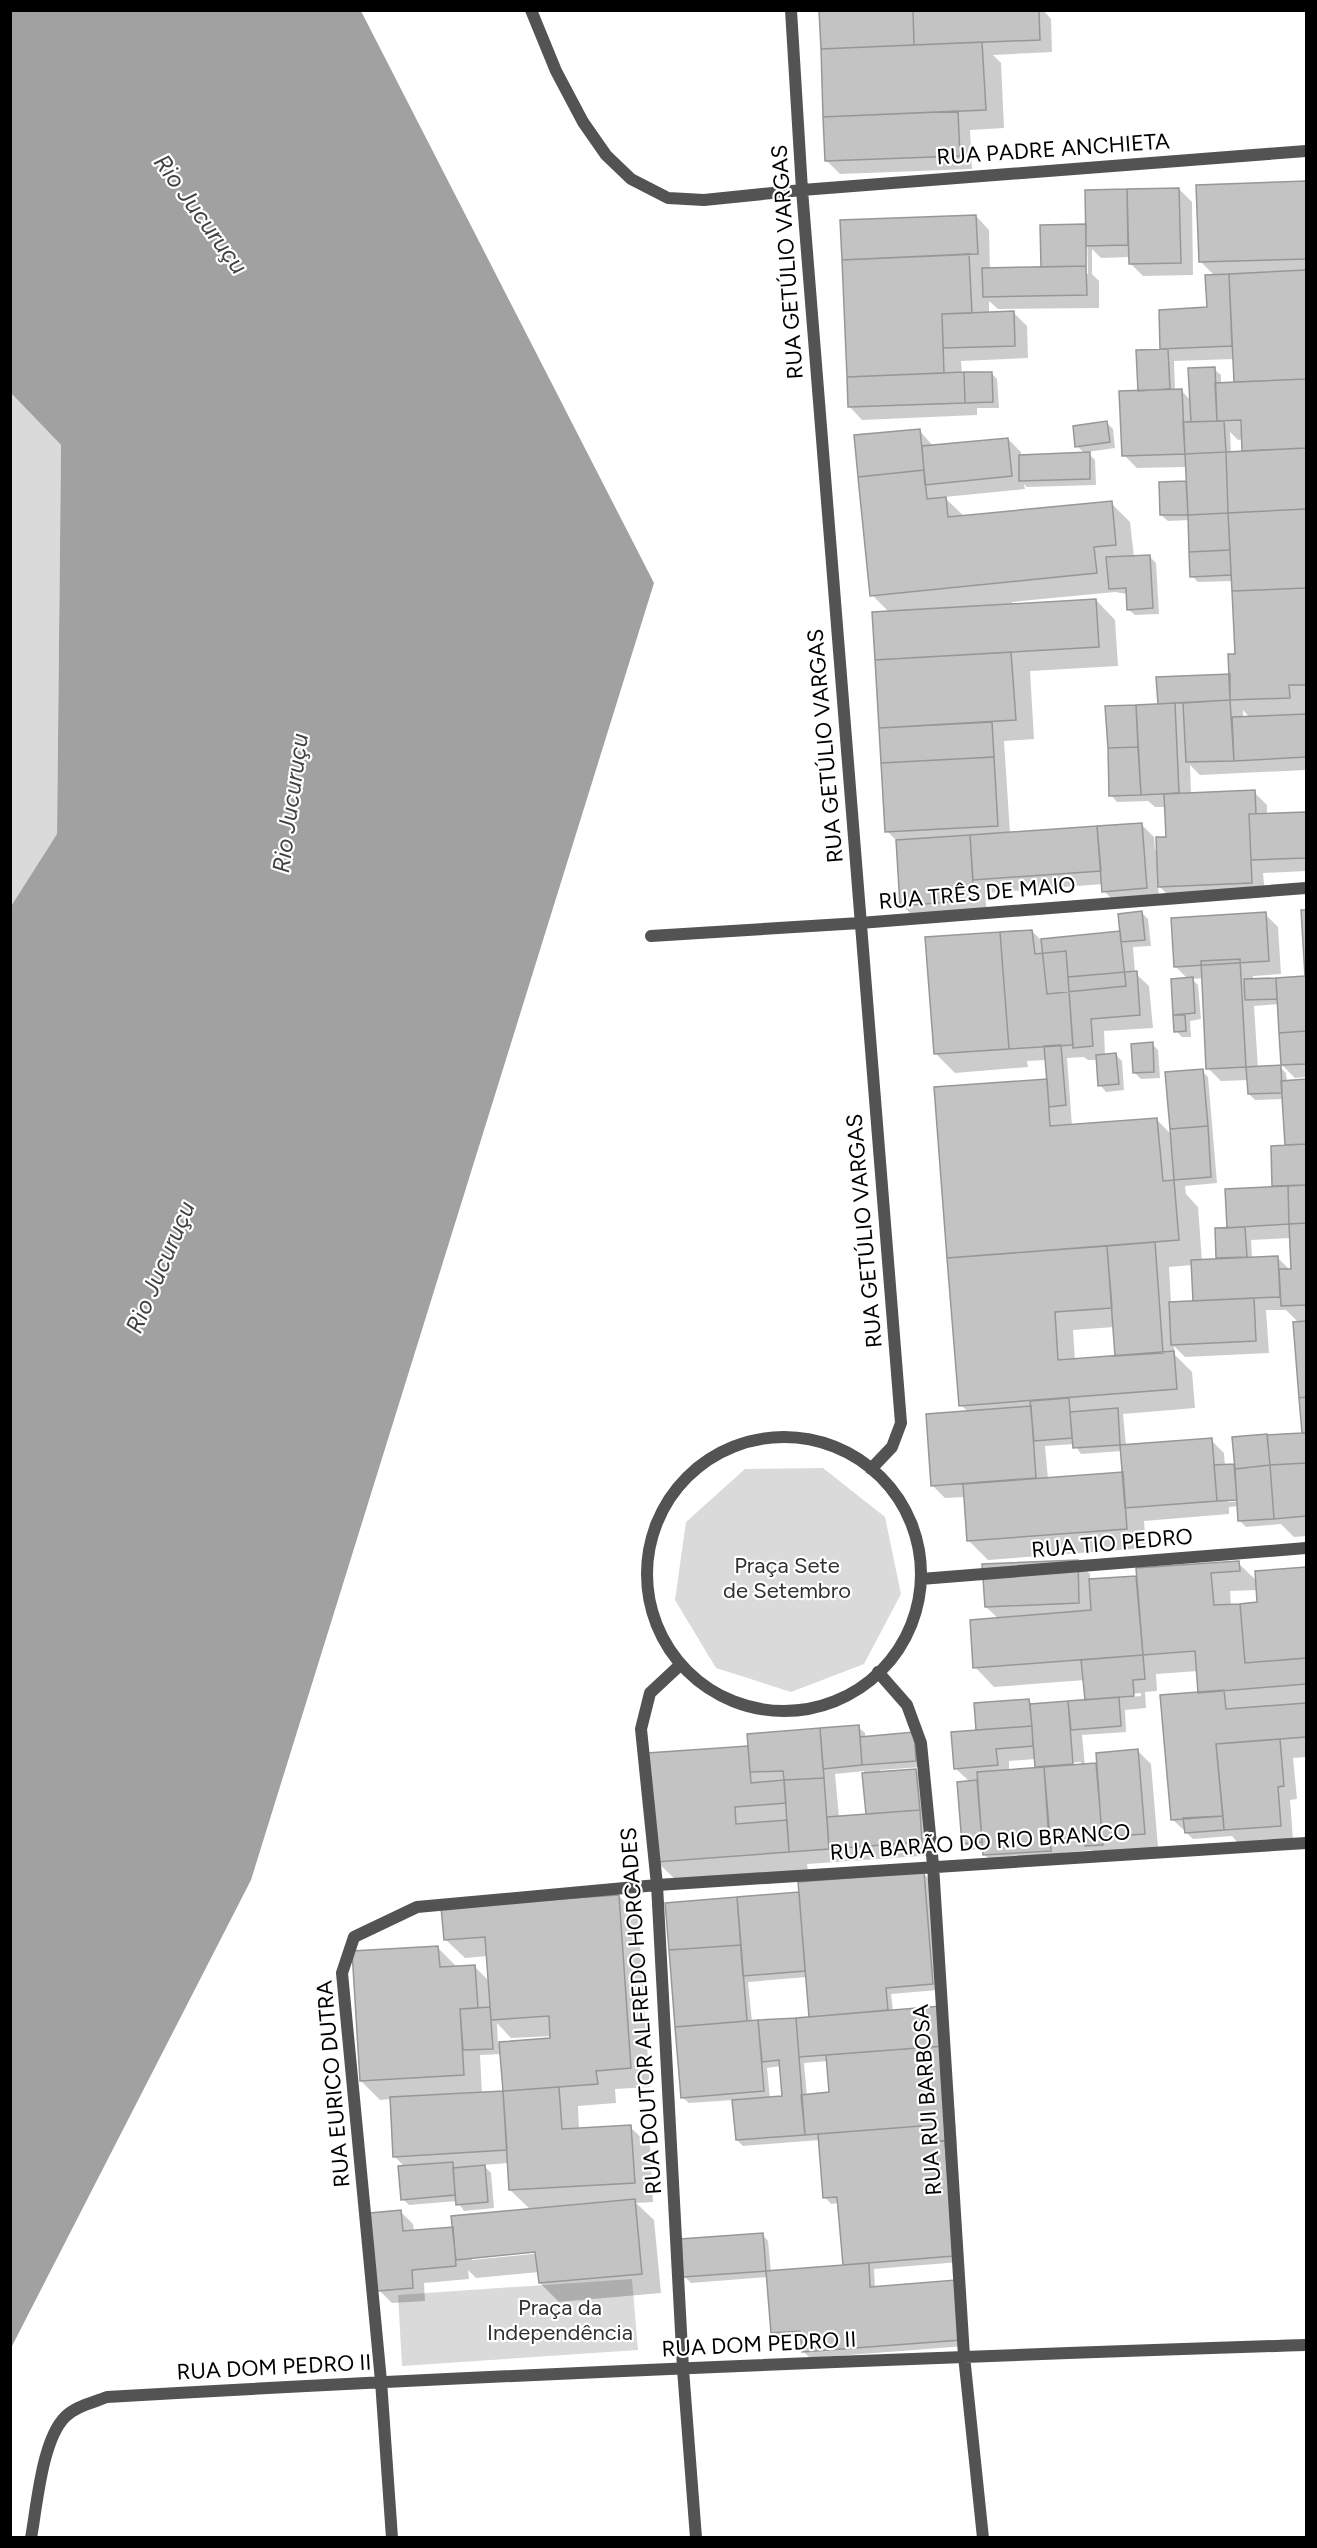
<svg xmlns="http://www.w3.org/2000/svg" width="1317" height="2548" viewBox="0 0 1317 2548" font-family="Figtree,sans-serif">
  <rect width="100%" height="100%" fill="#fff"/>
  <path fill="#dadada" d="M11,393l50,52 -4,390 -46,72z
    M823,1468l62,49 16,77 -37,70 -73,28 -75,-24 -41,-68 11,-78 59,-53z
    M632,2279l6,71 -236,16 -4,-71z"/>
  <path fill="#a1a1a1" d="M11,10l350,1 293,572 -403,1297 -240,468 -1,-1440 47,-74 4,-389 -50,-52z"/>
  <path fill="#0003" fill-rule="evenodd" d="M820,10h223l8,9 1,33 -59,3 8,8 3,65 -34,2 2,39 -132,5 -13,-13z
    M1306,183v587l-106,5 -10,-10 1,29 63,-2 13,13v10l39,-2v58l-43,2 2,22 -93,4 -14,-14 1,16 -42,3 -13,-13 -1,-7 -118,9 2,20 -72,5 -13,-13 -4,-63 -11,-11 -13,-218 15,-1 -17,-17 47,-165 14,16 75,-7 13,13v4l64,-2 -8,-8 30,-23 6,6 2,19 -28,4 8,8 1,25 -69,2 -3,-3 1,5 -81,8 21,20 146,-14 19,19 4,35h16l6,6 3,51 -24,1 -7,-6 -1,-15 -12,-2 -103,10 1,3 83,-5 19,20 3,46 -88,5 4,68 -30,2 6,92 131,-9 13,13 1,13h3l9,-12 -1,-31h-11l-7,-6 -31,1 -6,-7 -4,-88 52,-2 72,-30 6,-20 -4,-74 -35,1 -6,-6 -2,-56 -22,1 -7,-6v-32l27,-1 -1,-15 -50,1 -13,-13 15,-63 23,-42 -1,-39 47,-2 7,-33 -14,-14 -3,-75zM1234,359l2,25 -15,1v-10l-7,-6 -23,32 -10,-11 -6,1 -1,-30zM1230,432l8,8 5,-1 3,14h-15zM1243,710l7,8h-7z
    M1179,189l13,13 1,73 -50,1 -13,-13v-6l-29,1 -9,-9v25l7,7v27l-101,1 -9,-8v13l25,-1 13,13 1,32 -67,3 1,13 29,-1 6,6 2,29h-22v7l-115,5 -13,-14 127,-190 13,14 1,40 52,-1 45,-44 -1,-34zM1084,230h3l1,44h-3z
    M1303,912h3v165l-11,1 -13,-13 -3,-61 -25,2 4,62 22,-1 6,6 1,9 19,-1v455l-12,1 -13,-13 -35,3 -6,-6 -1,-15 -10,1v7l-85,7 2,27 -158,12 -19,-19 -4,-44 -20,1 -13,-13 36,-73 -7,-7 -25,-317 112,-8 -2,-20 -19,1 1,6 -73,6 -19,-19 96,-123 9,9 78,-7 23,-20 6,6 3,27 -18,1 2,26 14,13 4,42 -49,3 1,25 11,-1 6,6 2,29 -18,2 -6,-7 -2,-25h-10l-4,-3 -17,1 5,68 85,-6 15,15 30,-64 6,6 9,106 -32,3 1,8 12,13 4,54 18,-1 -2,-2 11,-29 45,-41 -2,-41h15l-3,-48 -29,1 -6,-6 -1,-14 -27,1 -13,-13 -5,-90 -11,1 6,6 3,34 -11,2 1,16h-9l-6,-6 -4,-51 16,-1 -13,-13 90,-52 13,13 3,47 -28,2v4l53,-3zM1291,1238l2,32h-3l-13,-13 -25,1 -1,-18zM1193,1265l2,37 -24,1 -2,-36zM1266,1310h20l13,13 4,111 -68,31 -10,1 -1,-13 -13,-13 -85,6 -3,-32 72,-6 -3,-36 -17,-17 -1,-9 11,11 84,-4zM1114,1327l3,30 -42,3 -2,-30zM1074,1444l7,10 41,-3 2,22 -76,6 -3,-33zM1245,1498v3l-17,1v-3z
    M1152,1044l6,6 2,28 -19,1 -6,-6z
    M1077,1561l13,13v7l48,-4 100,-14 19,18 -1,-9 50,-3v188l-13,1 4,41 -7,1 3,39 -55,4 -6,-7 -39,3 -21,-20 28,-125 -2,-23 -42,3 1,17 -12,1 1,16 -21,2 1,22 -44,3 3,31 13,-1 40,-14 13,13 7,83 -58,11 -9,-8 -29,3 1,10 -65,5 -13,-13 -1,-7 -14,2 -6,-7 6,-61 -15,-14 25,-37 -2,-2 51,-28 4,4 54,-4 -2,-21 -91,7 -19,-20 24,-48 -13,-12zM1258,1590l1,14 -28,1 -1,-14zM1141,1693v3l-45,4v-3zM1036,1759l3,10 -30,2v-10zM1081,1762v3l-35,2v-3z
    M858,1727l7,6v5l48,-4 8,33 -41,3v3l36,-3 13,14 6,71 -128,9 1,7 -131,10 -20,-19 93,-115zM864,1771l3,44 -28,2 -4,-43z
    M924,1874l6,6 8,110 -47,4 2,17 54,3 10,132h-6l9,116 -86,7 1,19 91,58 -156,12 -6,-6 -2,-15 -23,1 -7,-6 -4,-55 -77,6 -6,-6 77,-43 6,7 3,31 74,-6 -6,-63 -8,1 -6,-7 -5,-57 -77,6 -6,-6 -4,-40 -44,3 -7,-6 -15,-193 133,-10zM807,1977l4,41 -59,4 -4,-40zM828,2061l3,33 -24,2 -3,-33zM781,2066l3,32 -14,1 -3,-31z
    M619,1896l19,20 12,171 -35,2 1,14 -38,3 1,24 51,-3 20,19 3,56 -17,1 18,17 7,73 -102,9 -19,-19 -1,-11 -63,6 -8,-8 1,9 -45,4 1,18 -33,2 -13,-13 21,-79 13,13 1,8 40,-4 77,-18 -21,-20 -2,-27 -25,2 8,8 3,35 -30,3 -7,-10 -48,4 -6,-6 2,-32 -11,-11 -3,-57 -11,1 -19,-19 77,-133 20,20 17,-1 15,15 -2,-26 -23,2 -20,-19zM497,2023l14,15 41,-2v4l-54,4zM502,2054l2,38 -22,2 -2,-39zM543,2250v3l-71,7v-4z"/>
  <path fill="#c3c3c3" stroke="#979797" stroke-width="1.5" d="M819,10h94l1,35 -93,4z
    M913,10h126l1,30 -126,5z
    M982,42l4,68 -163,7 -2,-68z
    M958,111l2,45 -135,5 -2,-44z
    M1306,181v78l-107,3 -3,-77z
    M1179,188l2,75 -52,1 -2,-75z
    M1127,189l1,56 -42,1 -1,-56z
    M976,215l2,39 -136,6 -2,-40z
    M1086,224v42l-45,1 -1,-42z
    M969,254l3,59 -30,1 2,59 -97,4 -5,-117z
    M1086,266l1,29 -104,2 -1,-29z
    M1306,270v109l-72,3 -5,-108z
    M1229,274l3,72 -72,3 -1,-39 48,-3 -2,-32z
    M1014,311l1,35 -72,2 -1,-34z
    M1168,349l2,40 -32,2 -2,-41z
    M1215,367l2,54 -26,1 -3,-54z
    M964,372l1,31 -117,4 -1,-30z
    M964,372h28l1,30 -28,1z
    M1306,379v69l-64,3 -1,-31 -24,1 -2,-38z
    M1182,389l3,65 -63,2 -3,-65z
    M1107,421l3,21 -35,5 -2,-21z
    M1224,421l2,31 -41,2 -2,-32z
    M920,429l4,41 -66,7 -4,-42z
    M1008,438l4,38 -87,9 -3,-39z
    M1306,448v61l-78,4 -2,-61z
    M1090,452v27l-71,2v-26z
    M1226,452l2,61 -40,2 -3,-61z
    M924,470l3,29 19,-2 2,20 164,-16 4,44 -22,2 3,26 -227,23 -12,-119z
    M1186,481l2,34h-28l-1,-33z
    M1306,509v79l-74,3 -4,-78z
    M1228,513l2,37 -41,2 -1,-37z
    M1230,550l1,25 -41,2 -1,-25z
    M1150,555l3,53 -26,2 -1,-22 -17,1 -3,-32z
    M1306,588v97h-17l1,13 -60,2 -2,-46h7l-3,-63z
    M1096,599l3,48 -224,13 -3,-48z
    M1011,652l5,68 -137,8 -4,-68z
    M1230,674v26l-72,4 -2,-27z
    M1230,700l4,61 -48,1 -3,-59z
    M1175,703l4,90 -38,2 -5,-90z
    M1136,705l2,42 -30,1 -3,-42z
    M1306,714v43l-72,4 -2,-44z
    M992,722l2,35 -113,6 -2,-35z
    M1138,747l3,48 -32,1 -1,-48z
    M994,757l4,69 -113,6 -4,-69z
    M1255,790l1,24h-7l3,69 -94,4 -2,-50h10l-2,-43z
    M1306,812v46l-55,2 -2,-46z
    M1142,823l5,65 -45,4 -5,-66z
    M1097,826l4,45 -128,9 -3,-45z
    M970,835l4,65 -74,6 -4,-66z
    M1301,910h5v66h-1z
    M1142,911l3,29 -24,2 -3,-28z
    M1266,912l3,49 -95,6 -3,-49z
    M1032,930l3,24 31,-3 7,94 -64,4 -9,-117z
    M1120,931l6,55 -79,8 -6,-55z
    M1000,932l9,117 -75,5 -9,-117z
    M1240,959l6,108 -40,2 -5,-108z
    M1137,971l3,44 -49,4 2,27 -20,2 -5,-71z
    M1305,976h1v55l-27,2 -3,-55z
    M1193,977l2,36 -22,2 -2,-36z
    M1276,978l1,21 -32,1 -1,-21z
    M1173,1015h12l1,16 -12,1z
    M1306,1031v33l-25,1 -2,-32z
    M1153,1042l1,30 -21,1 -2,-29z
    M1061,1045l5,60 -17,2 -5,-61z
    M1116,1053l3,31 -21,2 -2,-31z
    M1281,1065l1,28 -34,1 -2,-27z
    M1203,1069l5,57 -38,3 -5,-57z
    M1047,1079l3,47 107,-8 6,63 11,-1 5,60 -232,18 -13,-171z
    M1306,1079v65l-21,1 -4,-64z
    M1208,1126l3,51 -37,3 -4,-51z
    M1306,1144v41l-34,1 -1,-40z
    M1306,1185v38l-17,1 -1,-38z
    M1288,1186l1,38 -62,4 -2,-39z
    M1306,1223v82l-25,1 -2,-37h12l-2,-45z
    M1245,1227l2,30 -31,1 -1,-30z
    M1155,1242l8,111 -48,3 -8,-110z
    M1107,1246l5,62 -57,4 3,48 116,-9 3,38 -218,17 -12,-148z
    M1278,1256l2,41 -87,4 -2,-41z
    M1254,1298l2,43 -85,4 -2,-43z
    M1306,1321v76l-7,1 -6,-76z
    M1306,1397v36h-4l-3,-35z
    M1069,1398l3,40 -38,3 -4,-40z
    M1031,1406l5,72 -105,8 -5,-72z
    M1118,1408l2,37 -47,3 -3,-36z
    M1302,1433h4v30l-36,2 -3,-30z
    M1267,1434l3,31 -35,4 -3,-32z
    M1212,1438l5,63 -92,7 -5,-63z
    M1306,1463v53l-32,3 -4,-54z
    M1234,1464l3,36 -20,1 -3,-36z
    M1270,1465l4,54 -36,2 -3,-52z
    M1123,1472l4,57 -160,12 -4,-57z
    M1078,1560l1,43 -94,4 -3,-43z
    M1239,1561l1,10 -29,2 3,32 26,-1 5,59 61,-5v26l-108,9 -3,-42 -52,4 -7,-87z
    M1306,1567v91l-61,5 -5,-59 17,-2 -2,-31z
    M1136,1576l7,79 -170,13 -3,-48 121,-10 -2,-31z
    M1143,1655l2,24 -12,1 1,16 -49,4 -4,-40z
    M1224,1690l2,19 80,-6v34l-90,7 7,72 -52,4 -11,-125z
    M1119,1697l2,29 -50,4 -3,-29z
    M1029,1699l3,27 -56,4 -2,-27z
    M1068,1701l5,63 -38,3 -5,-63z
    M859,1725l3,40 -39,4 -3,-41z
    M1032,1726l1,20 -37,3 2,16 -44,4 -3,-37z
    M820,1728l4,50 -40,2 -1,-9 -33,1 -3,-38z
    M914,1732l2,29 -54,4 -2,-28z
    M1280,1739l4,47 -6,1 3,39 -57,4 -8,-86z
    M748,1746l3,37 33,-3 2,23 -51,4 1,17 51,-4 2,32 -133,10 -9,-109z
    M1138,1749l7,85 -43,3 -6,-84z
    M1096,1763l7,82 -18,1 -1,-9 -35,3 -5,-73z
    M1044,1767l7,84 -68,4 -6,-83z
    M916,1769l4,41 -54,4 -4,-41z
    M824,1778l5,71 -40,3 -5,-72z
    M977,1780l5,62 -20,2 -5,-62z
    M920,1810l2,32 -93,7 -2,-32z
    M1223,1816l1,14 -39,3 -2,-15z
    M924,1872l9,112 -47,4 2,22 -79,7 -11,-135z
    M799,1892l6,79 -62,5 -6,-79z
    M619,1895l12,173 -35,3 2,13 -95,7 -4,-49 51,-4 -1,-22 -58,4 -6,-83 -41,3 -3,-33z
    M737,1897l4,48 -72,5 -4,-47z
    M741,1945l6,76 -72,6 -6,-77z
    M438,1946l2,21 35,-2 3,43 -18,1 4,66 -104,6 -8,-130z
    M941,2006l3,40 -145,11 -3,-39z
    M490,2007l3,42 -30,1 -3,-41z
    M796,2018l9,117 -69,5 -4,-40 50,-4 -3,-36 -17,2 -4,-42z
    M758,2020l6,71 -83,7 -6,-71z
    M944,2046l8,94 -29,2 -2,-16 -116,9 -4,-40 28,-3 -3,-37z
    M559,2087l3,42 69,-4 4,58 -126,7 -6,-99z
    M503,2091l4,59 -114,7 -3,-60z
    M921,2126l2,16 22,-1 9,115 -111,9 -6,-68 -14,1 -5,-64z
    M453,2162l2,33 -54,5 -3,-34z
    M485,2165l3,37 -32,3 -3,-37z
    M635,2199l7,75 -103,9 -4,-31 -79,8 -5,-44z
    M401,2210l2,21 50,-4 3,39 -44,4 1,18 -36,3 -7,-78z
    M763,2233l3,38 -83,6 -3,-38z
    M869,2263l1,24 86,-7 5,60 -159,12 -2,-21 -29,2 -5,-62z"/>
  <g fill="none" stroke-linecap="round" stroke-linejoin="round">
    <path stroke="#535353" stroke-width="12" d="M878,1672l29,33 14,38 12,122 31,491
      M657,1885l649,-42"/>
    <path stroke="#535353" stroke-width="12" d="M531,10l25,61 27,51 23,33 25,24 37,19 36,2 98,-10 504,-39
      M791,10l11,180 99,1233 -9,24 -21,22
      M651,936l209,-13 446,-35
      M647 1574a137 137 0 1 1 274 0a137 137 0 1 1-274 0Z
      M921,1579l385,-31
      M680,1665l-30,28 -9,36 16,156 26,484 13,169
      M964,2356l19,182
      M31,2538c6,-33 11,-98 34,-121 11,-11 27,-14 42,-20 399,-23 799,-39 1199,-52
      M392,2538l-11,-157 -39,-408 12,-36 63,-30 240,-22"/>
  </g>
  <g text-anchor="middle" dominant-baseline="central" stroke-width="4.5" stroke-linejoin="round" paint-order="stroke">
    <g font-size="22" fill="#000" stroke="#fff">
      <text transform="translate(1053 149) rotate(-4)">RUA PADRE ANCHIETA</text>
      <text transform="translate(787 262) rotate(-94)">RUA GETÚLIO VARGAS</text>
      <text transform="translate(825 746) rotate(-95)">RUA GETÚLIO VARGAS</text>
      <text transform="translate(977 893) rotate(-5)">RUA TRÊS DE MAIO</text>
      <text transform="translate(864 1231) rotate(-95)">RUA GETÚLIO VARGAS</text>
      <text transform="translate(1112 1543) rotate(-5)">RUA TIO PEDRO</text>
      <text transform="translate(980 1842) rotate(-4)">RUA BARÃO DO RIO BRANCO</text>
      <text transform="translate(641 2011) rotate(-94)">RUA DOUTOR ALFREDO HORCADES</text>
      <text transform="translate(333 2084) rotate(-95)">RUA EURICO DUTRA</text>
      <text transform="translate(927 2100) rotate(-94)">RUA RUI BARBOSA</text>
      <text transform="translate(759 2344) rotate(-3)">RUA DOM PEDRO II</text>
      <text transform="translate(274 2367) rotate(-3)">RUA DOM PEDRO II</text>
    </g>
    <g font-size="22" fill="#313131" stroke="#fff">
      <text x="787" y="1565">Praça Sete<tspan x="787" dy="25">de Setembro</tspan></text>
      <text x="560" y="2307">Praça da<tspan x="560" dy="25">Independência</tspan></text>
    </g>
    <g font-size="24" font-style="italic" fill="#424242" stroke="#fff">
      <text transform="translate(201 214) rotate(54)">Rio Jucuruçu</text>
      <text transform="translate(290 803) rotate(-82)">Rio Jucuruçu</text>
      <text transform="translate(160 1267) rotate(-67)">Rio Jucuruçu</text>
    </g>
  </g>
  <rect width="1317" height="2548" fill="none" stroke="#000000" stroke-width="24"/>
</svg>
